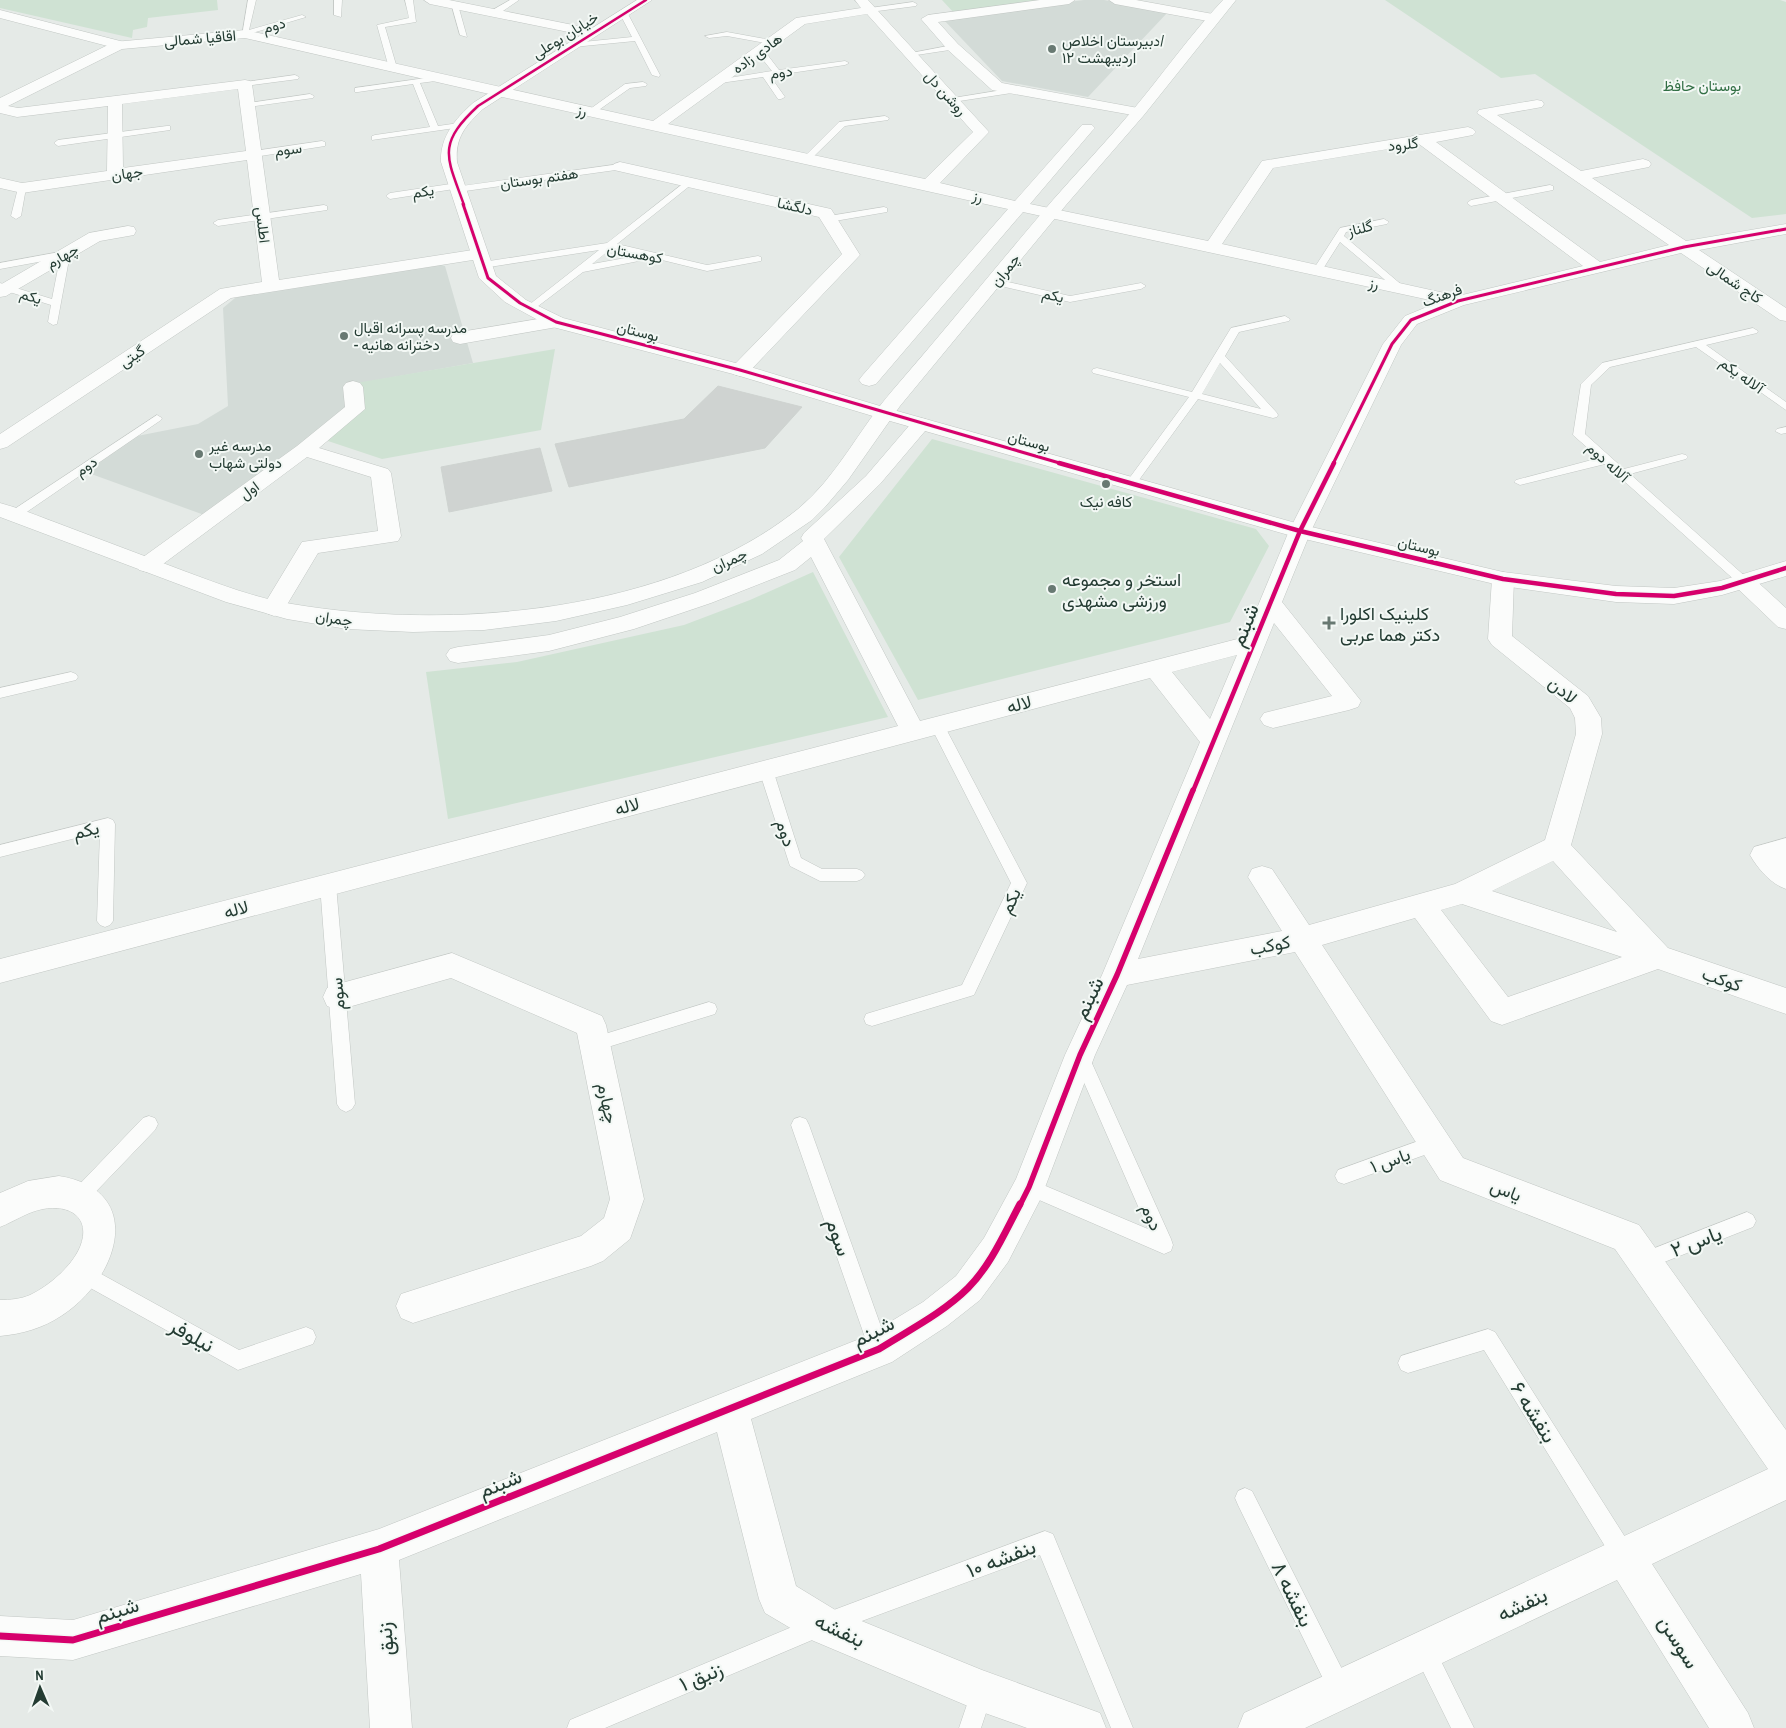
<svg xmlns="http://www.w3.org/2000/svg" width="1786" height="1728" viewBox="0 0 1786 1728" font-family="'Archivo Narrow',Vazirmatn,sans-serif">
  <rect width="100%" height="100%" fill="#e5eae7"/>
  <path fill="#d3dbd7" d="M1084,0h20l64,12 -80,85 -86,-16 -60,-63z
    M436,264l9,2 28,97 -124,22 1,24 -143,107 -124,-45 49,-34 66,-13 30,-18 -5,-98 12,-10 9,-3z"/>
  <path fill="#cfe2d3" d="M0,0h217l1,10 -70,8 -1,9 -14,3 -1,8 -132,-30z
    M942,0h112l-100,13z
    M1385,0h395l6,2v212l-34,4 -217,-144 -34,4z
    M555,349l-14,81 -159,29 -54,-18 5,-10 27,-22 -4,-26z
    M932,439l324,90 13,17 -39,76 -312,78 -79,-143z
    M813,572l75,145 -440,102 -22,-147 91,-10 167,-37 66,-25z"/>
  <path fill="#cfd3d1" stroke="#ced3d0" d="M718,386l84,21 -37,41 -196,39 -14,-43 129,-25z
    M540,448l12,43 -103,21 -8,-45z"/>
  <g fill="none" stroke-linecap="round" stroke-linejoin="round">
    <g stroke="#c2c7c4" stroke-width="1">
      <path id="service" d="M248,0h8l-7,30 53,-15 4,2 -64,19z
        M334,0h8l-1,17 -7,-2z
        M405,0h8l3,22 -31,5 12,41 -4,2 -4,-2 -12,-43 32,-7z
        M510,0h9l-22,15h-6v-4z
        M913,2l4,2 -1,2 -46,6 -4,-2 4,-2z
        M451,3l7,2 9,32 -7,-2z
        M621,12l7,2 32,61 -1,2 -7,-2 -17,-34 -62,6 -4,-2 4,-2 59,-6 -12,-23z
        M727,32l44,8 4,2 -4,2 -44,-8 -18,2 -4,-2z
        M953,45l4,2 -1,2 -46,7 -4,-2z
        M757,49h6l16,21 66,-9 4,2 -4,2 -75,11 15,21 -4,2h-3l-15,-22 -50,7 -1,-2 4,-2 56,-9 -16,-20z
        M295,75l4,2 -1,2 -53,7 -4,-2 4,-2z
        M440,76h3v4l-23,3 18,43 21,-3h3v4l-90,13v-4l3,-1 55,-8 -17,-43 -55,8h-3v-4z
        M643,82l4,2 -1,2 -16,2 -37,26 -7,-2 39,-28z
        M1015,88l4,2 -1,2 -65,10 -4,-2 4,-2z
        M310,94l4,2 -1,2 -65,9 -4,-2 4,-2z
        M885,116l4,2 -1,2 -43,6 -36,35 -7,-2 37,-37z
        M167,126h3v4l-112,16 -4,-3 4,-3z
        M322,141l3,1v4l-71,11 -4,-3 4,-3z
        M620,164l4,3 -1,2 -165,23 -4,-3 -64,10 -4,-3 4,-3 67,-10 4,3z
        M689,179l4,3 -1,2 -75,60 90,21 51,-9 3,1v4l-54,10 -53,-13 -71,14 -54,41 -5,-3 1,-2 74,-58 -116,18 -5,-3 5,-3 124,-19zM612,248l30,7 -50,9z
        M22,185l4,3 -5,28 -5,3 -5,-3 7,-28z
        M1550,185l3,1v4l-82,16 -4,-3 4,-3z
        M324,205l3,1v4l-109,16 -5,-3 5,-3z
        M884,207l3,1v4l-58,10 -5,-3 5,-3z
        M1384,219l5,3 -2,2 -41,8 -2,4 59,50v4h-6l-57,-48 -19,30h-6l-2,-2 27,-42z
        M65,251l5,3 -13,70 -4,1 -5,-3 3,-17 -51,-16v-6l52,16 8,-41 -60,11v-6z
        M995,279l75,17 71,-13 5,3 -5,3 -71,13 -78,-18v-4z
        M1285,316l5,3 -1,2 -50,11 -14,24 52,57 1,2 -1,2 -4,1 -75,-19 -62,85h-8l-2,-2 2,-2 61,-83 -96,-24 -1,-2 1,-2 4,-1 95,24 39,-64zM1220,363l41,46 -59,-15z
        M1753,328l5,3 -1,2 -51,12 80,57v8l-90,-63 -86,20 -19,18 -6,49 39,35 58,-15 4,1 2,2 -2,2 -56,15 117,104 2,3 -2,3h-8l-134,-120 -85,21 -6,-3 2,-2 83,-22 -26,-23 8,-51 21,-21z
        M157,415l5,3 -1,2 -143,98h-8l-2,-3 2,-3z
        M1786,427v6l-5,1 -6,-3 2,-2z
        M71,672l5,2 2,3 -2,3 -76,18v-10z
        M937,720l5,2 2,3 83,158 -53,112 -102,31 -6,-2 -2,-5 2,-5 96,-29 49,-102 -81,-158 2,-3z
        M766,765l5,1 2,4 28,88 21,11h35l5,2 3,4 -3,4 -5,2h-37l-30,-15 -31,-96 2,-4z
        M108,818l5,2 2,4 -2,97 -3,4 -5,2 -5,-2 -3,-4 3,-89 -100,25v-12z
        M328,879l5,2 3,4 19,219 -3,5 -6,3 -6,-3 -3,-5 -17,-219 3,-4z
        M709,1002l6,2 2,5 -2,5 -120,37 -6,-2 -2,-5 2,-5 6,-2z
        M1080,1048l6,2 85,189 2,6 -2,6 -7,3 -141,-61 -3,-6 3,-6 6,-2 119,50 -76,-174 2,-5z
        M149,1116l6,2 3,6 -3,6 -70,73 -6,3 -6,-3 -3,-6 3,-6 70,-73z
        M800,1117l6,2 3,6 80,224 -3,7 -7,3 -7,-3 -3,-7 -78,-224 3,-6z
        M1435,1135l6,2 3,6 -3,6 -97,35 -6,-2 -3,-6 3,-6z
        M1747,1212l6,3 3,6 -3,6 -109,43 -7,-3 -2,-6 2,-6z
        M83,1264l156,86 67,-23 7,3 3,7 -3,7 -75,26 -162,-90 -2,-7 2,-7z
        M1488,1329l7,3 137,216 3,8 -3,8 -8,3 -8,-3 -132,-214 -76,23 -7,-3 -3,-7 3,-7z
        M1245,1488l7,3 96,190 3,8 -3,8 -8,3 -8,-3 -94,-192 -3,-7 3,-7z
        M1045,1531l8,3 80,194h-22l-71,-173 -216,80 -219,93h-38l3,-8 253,-106z
        M1424,1640l8,3 42,85h-23l-38,-77 3,-8z
        M982,1681l8,3 3,8 -12,36h-22l15,-44z"/>
    </g>
    <g stroke="#c2c7c4" stroke-width="1">
      <path id="minor" d="M424,0h25l144,29 7,4 -7,4 -163,-33z
        M855,0h13l121,132 -49,51 75,18 67,-76h10l3,3 -3,3 -62,73 178,37 54,-80 206,-34 5,2 3,3 -3,3 -37,7 164,120 69,-17 -192,-132 2,-3 5,-1 53,-9 5,1 2,3 -2,3 -45,8 84,56 62,-12 6,2 2,3 -2,3 -57,11 94,63 100,-17v10l-87,16 87,58v13l-6,-1 -99,-67 -217,52 -47,19 -16,21 -90,186 -29,71 79,99 -3,6 -9,3 -76,18 -9,-3 -4,-6 4,-6 68,-17 -58,-73 -136,336 144,-28 -34,-54 4,-8 10,-3 10,3 37,56 146,-41 90,-44 31,-106 -1,-16 -5,-10 -78,-63 -4,-6 4,-60 3,-5 8,-2 8,2 3,5 -2,57 76,60 13,22 1,16 -31,111 97,103 118,40v26l-128,-45 -156,56 -11,-4 -76,-103 -93,27 141,213 176,67 147,205v70l-134,64 96,149 6,15h-45l-92,-148 -312,148h-67l6,-15 524,-244 -153,-220 -175,-69 -145,-228 -168,33 -32,70 -54,143 -33,64 -28,38 -33,26 -55,36 -141,57 45,167 41,25 145,59 118,43 6,15h-79l-45,-16 -173,-73 -44,-26 -6,-14 -42,-167 -318,128 13,168h-42l-9,-154 -288,86 -73,-4v-40l73,4 306,-91 488,-193 56,-34 33,-26 28,-38 32,-59 49,-124 37,-80 98,-233 -50,-64 -1150,305v-24l898,-233 -87,-169 -16,13 -84,33 -77,26 -85,22 -91,12 -8,-2 -4,-6 4,-6 8,-2 91,-12 71,-18 75,-24 84,-33 24,-19 -2,-3 3,-5 62,-57 48,-56 7,-2 7,2 3,4 -51,60 -56,55 96,182 325,-84 44,-106 94,-187 22,-28 34,-14 -416,-90 -147,172 -7,2 -7,-2 -3,-4 3,-4 146,-167 -510,-113 -253,-58 -123,11 -114,57 10,2 227,-28 5,1 2,3 27,196 200,-31 6,1 3,4 -3,4 -6,1 -248,39 -224,149 -7,2v-15l220,-145 42,-7 -15,-122 -225,33 -22,-5v-10l22,5 85,-12 1,-65 -91,11 -17,-4v-15l114,-56 131,-12 408,91 143,-103 65,-10zM867,14l106,118 -48,47 -257,-55 137,-100zM238,89l8,62 -123,17 -1,-64zM1419,144l164,122 -125,30 -236,-52 51,-76zM1237,655l-27,64 -38,-47zM1553,861l64,71 -125,-41zM1462,904l160,53 -114,40 -67,-87z
        M1040,0h35l-6,4 -131,18 20,22 44,39 136,25 5,1 2,3 -2,3 -5,1 -146,-26 -44,-40 -27,-31 7,-4z
        M1109,0h27l77,14 7,4 -7,4 -98,-18z
        M620,162l211,47 29,46 -113,119 -7,2 -7,-2 -3,-4 3,-4 109,-112 -23,-37 -205,-47 -2,-3 2,-3z
        M128,226l6,1 2,4 -2,4 -34,6 -94,55 -6,1v-12l89,-52z
        M556,316l7,2 2,4 -2,4 -103,18 -7,-2 -2,-4 2,-4 7,-2z
        M353,381l7,2 3,4 2,22 -46,39 69,21 3,4 10,63 -3,5 -80,12 -36,60 -8,3 -8,-3 -4,-5 40,-66 76,-11 -7,-54 -64,-20 -152,113 -8,2 -8,-2 -3,-5 3,-5 158,-114 48,-39 -2,-20 3,-4z
        M1743,574l8,2 35,32v21l-8,-2 -43,-41 -3,-5 3,-5z
        M1786,838v51c-15,-5 -28,-20 -36,-34l4,-8z
        M452,953l150,63 4,9 38,174 -14,40 -27,22 -12,5 -178,57 -12,-5 -5,-12 5,-12 180,-58 23,-18 6,-19 -33,-166 -126,-55 -113,32 -11,-4 -4,-9 4,-9 11,-4z
        M59,1176c89,14 59,104 2,140 -18,12 -39,18 -61,20v-36c10,0 21,-1 30,-5 19,-9 42,-29 50,-48 12,-30 -11,-43 -37,-38 -16,3 -28,12 -43,18v-34l28,-12z"/>
    </g>
    <g stroke="#c2c7c4" stroke-width="1">
      <path id="tertiary" d="M637,0h15l-169,109c-17,16 -28,28 -26,53l39,114 30,24 37,18 184,48 143,43 413,116 200,47 113,14 58,2 46,-7 66,-20v15l-64,19 -48,9 -58,-2 -113,-16 -211,-50 -416,-119 -143,-43 -184,-48 -44,-24 -26,-24 -38,-116c-1,-25 14,-43 32,-59z
        M0,10l124,32 2,3 -7,4 -119,-31z"/>
    </g>
    <g stroke="#c1c7c4" stroke-width="1">
      <path id="secondary" d="M1223,0h13l-92,115 -78,90 -166,201 -52,74 -23,27 -13,13 -50,34 -60,28 -75,23 -71,16 -72,9 -71,2 -66,-3 -60,-10 -61,-17 -226,-85v-14c19,5 38,13 57,20 42,16 85,32 127,48 35,13 71,27 108,33 158,27 377,9 506,-95 39,-32 61,-80 94,-118 54,-62 106,-127 160,-190 26,-30 54,-59 80,-90 31,-37 58,-76 91,-111z"/>
    </g>
    <use href="#service" fill="#fbfcfb" fill-rule="evenodd"/>
    <use href="#minor" fill="#fbfcfb" fill-rule="evenodd"/>
    <use href="#tertiary" fill="#fbfcfb" fill-rule="evenodd"/>
    <use href="#secondary" fill="#fbfcfb" fill-rule="evenodd"/>
    <g stroke="#f3f8f5" stroke-width="4.5">
      <path id="cycleway-far4" d="M464,205c-17,-48 -28,-60 14,-99l168,-106"/>
    </g>
    <g stroke="#f3f8f5" stroke-width="5">
      <path id="cycleway-far3" d="M463,204l25,74 32,25 36,19 184,48 323,94
        M1333,464l59,-120 19,-24 47,-19 226,-54 102,-18"/>
    </g>
    <g stroke="#f3f8f5" stroke-width="7">
      <path id="cycleway-far2" d="M1059,463l241,68 203,48 113,15 58,2 48,-8 64,-20
        M1193,791l107,-260 34,-68"/>
    </g>
    <g stroke="#f3f8f5" stroke-width="9">
      <path id="cycleway-far1" d="M1020,1205l9,-18 51,-132 37,-80 76,-185"/>
    </g>
    <g stroke="#f3f8f5" stroke-width="10">
      <path id="cycleway" d="M0,1636l73,4 306,-91 500,-200c30,-19 64,-36 89,-61 23,-23 37,-56 52,-84"/>
    </g>
    <use href="#cycleway-far4" stroke="#d6006c" stroke-width="2.5"/>
    <use href="#cycleway-far3" stroke="#d6006c" stroke-width="3"/>
    <use href="#cycleway-far2" stroke="#d6006c" stroke-width="4.5"/>
    <use href="#cycleway-far1" stroke="#d6006c" stroke-width="5.5"/>
    <use href="#cycleway" stroke="#d6006c" stroke-width="7"/>
  </g>
  <g fill="#687972" stroke="#f3f8f5" stroke-width="2">
    <circle cx="1052" cy="49" r="5"/>
    <circle cx="344" cy="336" r="5"/>
    <circle cx="199" cy="454" r="5"/>
    <circle cx="1106" cy="484" r="5"/>
    <circle cx="1052" cy="589" r="5"/>
    <path d="M1326.5 615.5h5v5h5v5h-5v5h-5v-5h-5v-5h5z"/>
  </g>
  <g text-anchor="middle" dominant-baseline="central" stroke-width="4" stroke-linejoin="round" paint-order="stroke">
    <g font-size="15" fill="#243c33" stroke="#f3f8f5">
      <text transform="translate(274 25) rotate(-16)">دوم</text>
      <text transform="translate(565 35) rotate(-32)">خیابان بوعلی</text>
      <text transform="translate(200 38) rotate(-5)">اقاقیا شمالی</text>
      <text transform="translate(757 53) rotate(-36)">هادی زاده</text>
      <text transform="translate(781 72) rotate(-8)">دوم</text>
      <text transform="translate(946 93) rotate(48)">روشن دل</text>
      <text transform="translate(582 110) rotate(12)">رز</text>
      <text transform="translate(1403 144) rotate(-6)">گلرود</text>
      <text transform="translate(288 149) rotate(-8)">سوم</text>
      <text transform="translate(127 173) rotate(-8)">جهان</text>
      <text transform="translate(539 178) rotate(-8)">هفتم بوستان</text>
      <text transform="translate(423 191) rotate(-9)">یکم</text>
      <text transform="translate(978 196) rotate(14)">رز</text>
      <text transform="translate(795 206) rotate(13)">دلگشا</text>
      <text transform="translate(263 225) rotate(83)">اطلس</text>
      <text transform="translate(1360 228) rotate(-14)">گلناز</text>
      <text transform="translate(635 253) rotate(10)">کوهستان</text>
      <text transform="translate(62 256) rotate(-30)">چهارم</text>
      <text transform="translate(1005 270) rotate(-51)">چمران</text>
      <text transform="translate(1735 282) rotate(34)">کاج شمالی</text>
      <text transform="translate(1374 283) rotate(12)">رز</text>
      <text transform="translate(1053 295) rotate(12)">یکم</text>
      <text transform="translate(1442 295) rotate(-20)">فرهنگ</text>
      <text transform="translate(31 296) rotate(17)">یکم</text>
      <text transform="translate(638 331) rotate(14)">بوستان</text>
      <text transform="translate(132 356) rotate(-34)">گیتی</text>
      <text transform="translate(1742 375) rotate(36)">آلاله یکم</text>
      <text transform="translate(1029 441) rotate(15)">بوستان</text>
      <text transform="translate(1608 462) rotate(42)">آلاله دوم</text>
      <text transform="translate(86 466) rotate(-34)">دوم</text>
      <text transform="translate(249 490) rotate(-36)">اول</text>
      <text transform="translate(1419 546) rotate(13)">بوستان</text>
      <text transform="translate(729 560) rotate(-24)">چمران</text>
      <text transform="translate(334 618) rotate(8)">چمران</text>
    </g>
    <g font-size="15" fill="#243c33" stroke="#f3f8f5" text-anchor="start">
      <text x="1062" y="40">دبیرستان اخلاص/<tspan x="1062" dy="17">۱۲ اردیبهشت</tspan></text>
      <text x="354" y="327">مدرسه پسرانه اقبال<tspan x="354" dy="17">- دخترانه هانیه</tspan></text>
      <text x="209" y="445">مدرسه غیر<tspan x="209" dy="17">دولتی شهاب</tspan></text>
      <text x="1106" y="501" text-anchor="middle">کافه نیک</text>
    </g>
    <g font-size="15" fill="#316f44" stroke="#f3f8f5">
      <text x="1702" y="85">بوستان حافظ</text>
    </g>
    <g font-size="18" fill="#243c33" stroke="#f3f8f5" text-anchor="start">
      <text x="1062" y="579">استخر و مجموعه<tspan x="1062" dy="21">ورزشی مشهدی</tspan></text>
      <text x="1340" y="613">کلینیک اکلورا<tspan x="1340" dy="21">دکتر هما عربی</tspan></text>
    </g>
    <g font-size="18" fill="#243c33" stroke="#f3f8f5">
      <text transform="translate(1563 690) rotate(41)">لادن</text>
      <text transform="translate(1019 704) rotate(-14)">لاله</text>
      <text transform="translate(627 806) rotate(-15)">لاله</text>
      <text transform="translate(86 830) rotate(-14)">یکم</text>
      <text transform="translate(786 833) rotate(72)">دوم</text>
      <text transform="translate(1010 901) rotate(-66)">یکم</text>
      <text transform="translate(236 909) rotate(-15)">لاله</text>
      <text transform="translate(1270 945) rotate(-11)">کوکب</text>
      <text transform="translate(1722 979) rotate(19)">کوکب</text>
      <text transform="translate(337 994) rotate(-95)">سوم</text>
      <text transform="translate(608 1103) rotate(78)">چهارم</text>
      <text transform="translate(1390 1160) rotate(-20)">یاس ۱</text>
      <text transform="translate(1506 1190) rotate(21)">یاس</text>
      <text transform="translate(1152 1217) rotate(66)">دوم</text>
    </g>
    <g font-size="21" fill="#243c33" stroke="#f3f8f5">
      <text transform="translate(1244 625) rotate(-68)">شبنم</text>
      <text transform="translate(1088 998) rotate(-65)">شبنم</text>
      <text transform="translate(839 1237) rotate(70)">سوم</text>
      <text transform="translate(1696 1241) rotate(-21)">یاس ۲</text>
      <text transform="translate(873 1331) rotate(-27)">شبنم</text>
      <text transform="translate(192 1335) rotate(29)">نیلوفر</text>
      <text transform="translate(1534 1412) rotate(58)">بنفشه ۶</text>
      <text transform="translate(500 1483) rotate(-22)">شبنم</text>
      <text transform="translate(1001 1558) rotate(-21)">بنفشه ۱۰</text>
      <text transform="translate(1293 1594) rotate(64)">بنفشه ۸</text>
      <text transform="translate(1522 1604) rotate(-25)">بنفشه</text>
      <text transform="translate(117 1610) rotate(-17)">شبنم</text>
      <text transform="translate(840 1630) rotate(25)">بنفشه</text>
      <text transform="translate(385 1639) rotate(-94)">زنبق</text>
      <text transform="translate(1679 1642) rotate(58)">سوسن</text>
      <text transform="translate(701 1676) rotate(-23)">زنبق ۱</text>
    </g>
  </g>
  <g transform="translate(40 1688) rotate(358)" stroke="#f3f8f5" stroke-width="4" paint-order="stroke">
  <path d="M0-4L9 19L0 12L-9 19Z" fill="#243c33"/>
  <text y="-8" font-size="14" font-weight="bold" text-anchor="middle" fill="#243c33">N</text>
  </g>
</svg>
